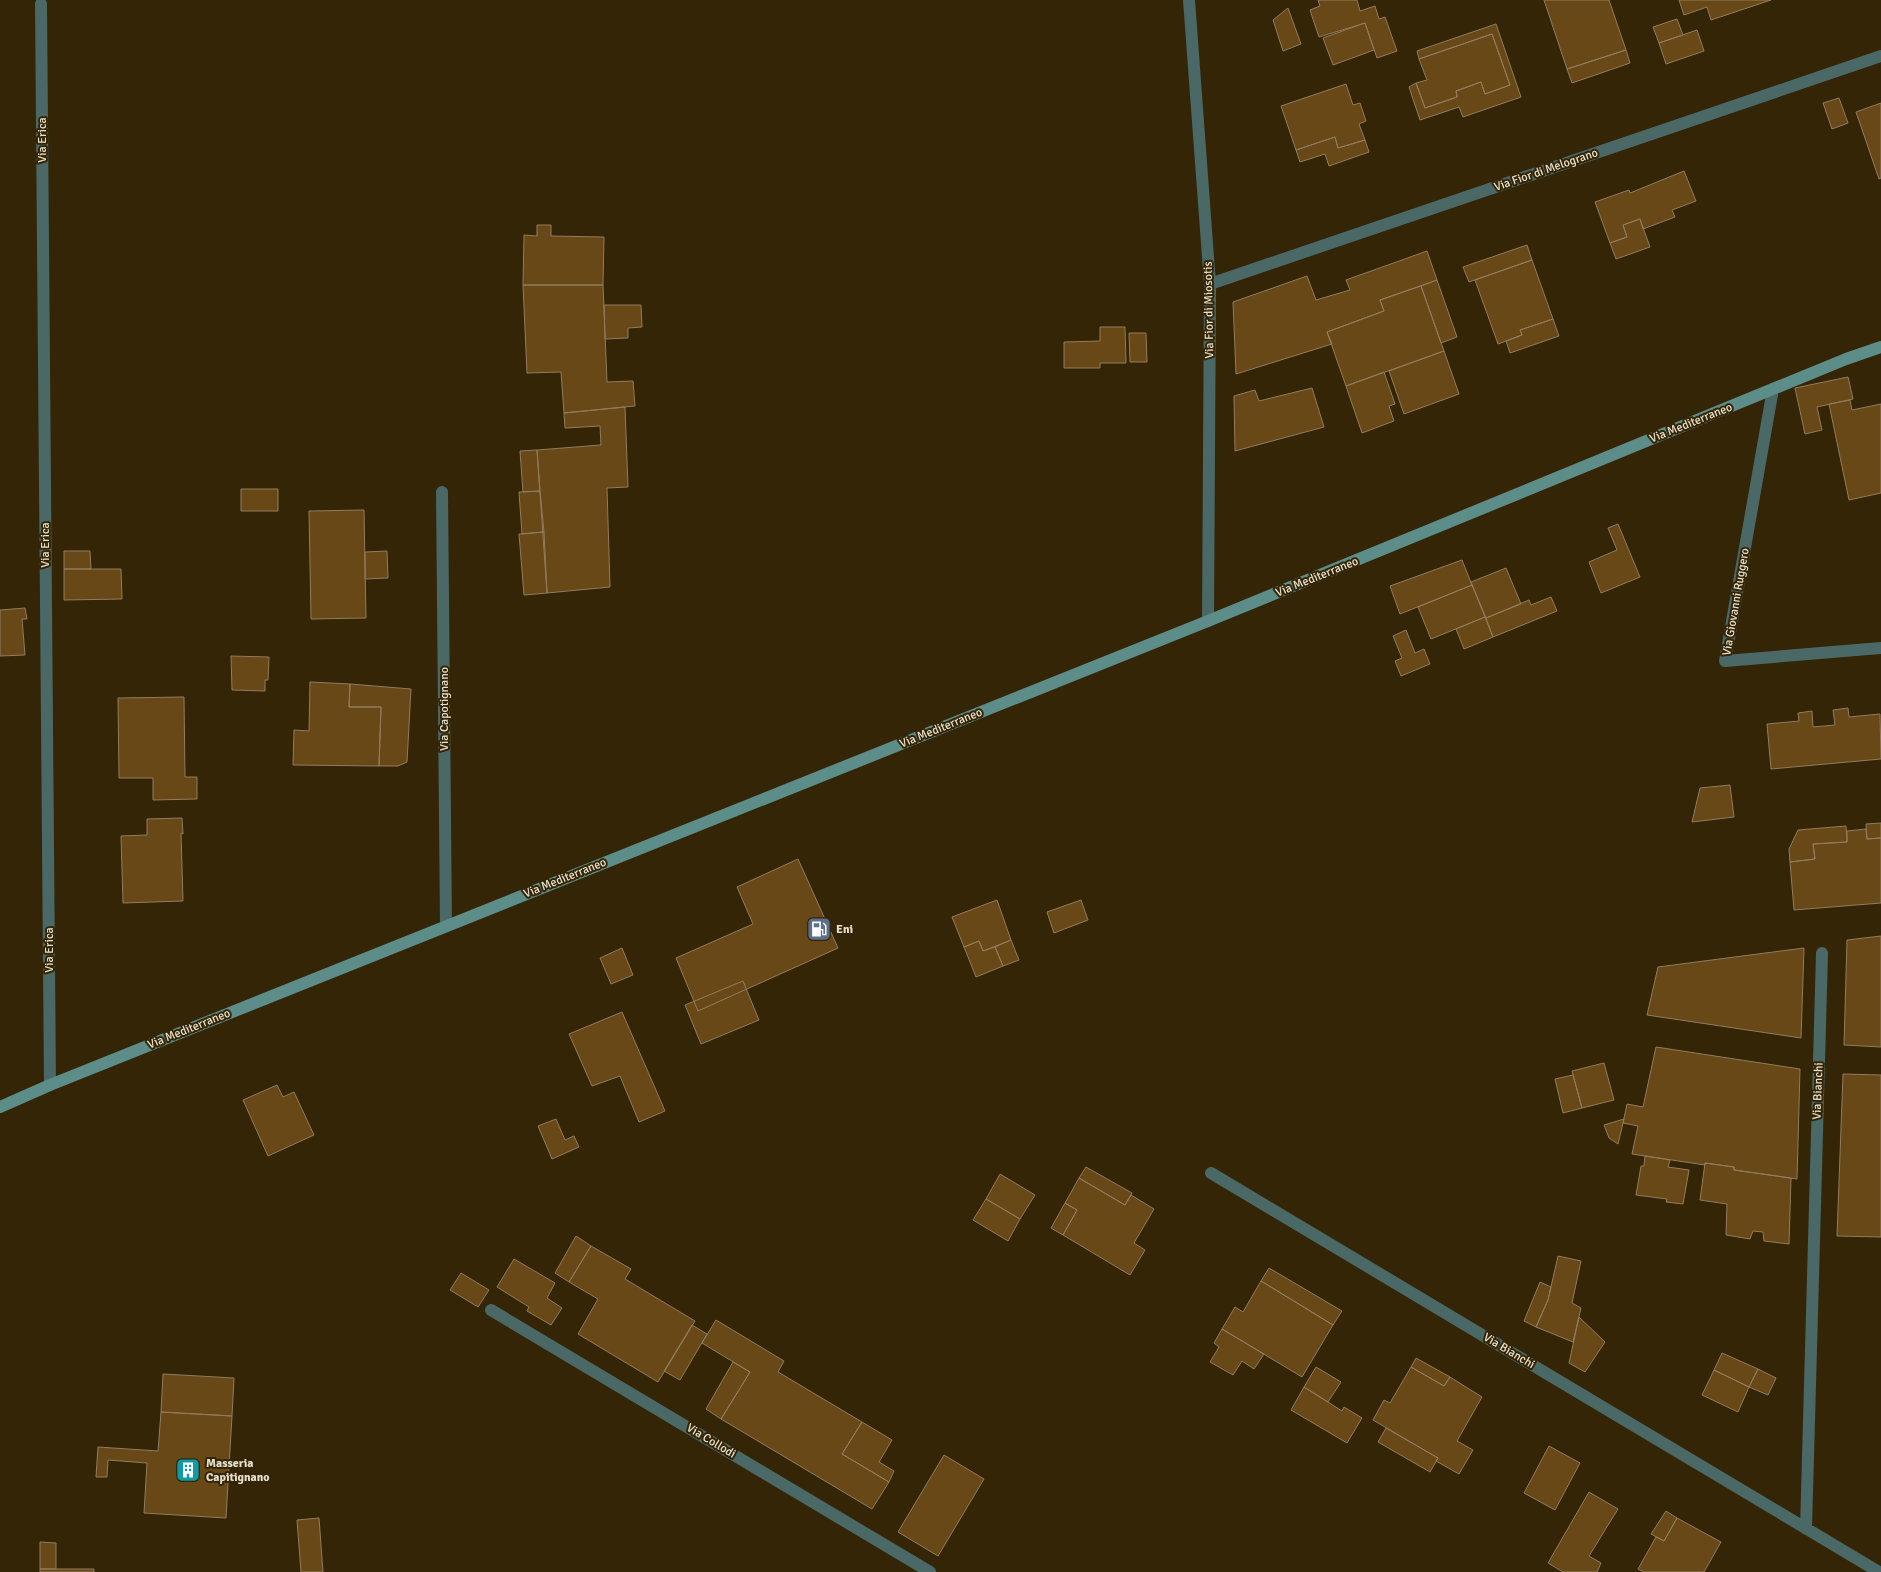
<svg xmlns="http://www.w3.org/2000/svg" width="1881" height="1572" viewBox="0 0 1881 1572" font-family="Signika,sans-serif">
  <rect width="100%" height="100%" fill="#332506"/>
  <path fill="#684816" stroke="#927c5f" d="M1318,0h39l3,11 15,-5 4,13 6,-2 12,34 -20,7 -12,-35 -46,14 -9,-27 10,-4z
    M1544,0h65l17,50 -59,19z
    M1679,0h92l-60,20 -4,-13 -23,8z
    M1288,8l13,36 -18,7 -10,-31z
    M1677,19l6,16 -24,8 -6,-16z
    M1365,23l9,27 -41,15 -10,-27z
    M1496,24l25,73 -58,20 -4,-10 -39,13 -11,-33 7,-4 9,25 32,-11 -1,-6 25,-9 4,12 25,-9 -18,-51 -73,25 -2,-8z
    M1697,30l7,21 -38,13 -7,-21z
    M1492,34l18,51 -25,9 -4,-12 -25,9 1,6 -32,11 -9,-25 11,-3 -8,-21z
    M1626,50l4,13 -58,20 -5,-14z
    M1346,84l7,21 7,-2 6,18 -7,3 6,16 -27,8 -3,-11 -39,13 -15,-44z
    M1839,98l9,25 -16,6 -9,-26z
    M1881,103v75l-2,1 -23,-67z
    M1335,137l3,11 27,-8 4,12 -40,14 -4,-12 -25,8 -4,-12z
    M1684,171l12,30 -24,9 3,7 -32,12 -3,-10 -17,6 4,12 -17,6 -15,-41 34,-12 1,3z
    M1640,219l10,28 -34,12 -6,-16 17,-6 -4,-12z
    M537,225h14v11l53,1 -1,48h-80l1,-50 13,1z
    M1527,245l5,15 -63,22 -6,-15z
    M1427,251l10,29 -57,20 4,11 -57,21 5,12 -96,30 -3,-72 74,-26 9,24 34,-10 -4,-10z
    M1532,260l21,59 -33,11 2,5 -24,9 -23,-64z
    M1437,280l20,57 -16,6 -20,-57z
    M523,285h80l4,97 26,-1 2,25 -71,7 -3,-41 -34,1z
    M1421,286l23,65 -98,35 -19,-54 57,-21 -4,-11z
    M604,305h37l1,22 -14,1v10l-23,1z
    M1553,319l6,17 -49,17 -4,-12 16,-6 -2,-5z
    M1100,327h25l1,36h-26v5h-36v-26l36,-1z
    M1129,333h17l1,29h-17z
    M1444,351l15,43 -55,20 -15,-43z
    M1384,372l11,32 -6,2 5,15 -32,12 -16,-47z
    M1848,377l5,22 -36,8 5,23 -17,4 -10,-46z
    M1312,388l12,39 -89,24 -1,-55 21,-6 4,11z
    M1850,400l2,10 29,-6v89l-32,7 -20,-96z
    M625,407l3,80 -21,1 3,99 -63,6 -10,-143 64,-5 -1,-19 -35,2 -1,-15z
    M537,450l3,41 -17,1 -3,-41z
    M241,489h37v22h-37z
    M540,491l4,41 -22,2 -3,-42z
    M364,510l2,108 -55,1 -2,-108z
    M1618,524l22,53 -39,16 -12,-31 28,-12 -9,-22z
    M544,532l3,61 -23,2 -5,-61z
    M64,551h26l1,18h-27z
    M387,551l1,27 -23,1v-27z
    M1462,560l10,25 -72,29 -10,-28z
    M1506,568l15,36 -35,14 -15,-36z
    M64,569h57l1,30 -58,1z
    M1472,585l13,32 -54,22 -13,-32z
    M1551,597l6,14 -64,26 -7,-19 43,-18 2,5z
    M25,608l2,11h-5l3,36 -25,1v-46z
    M1485,617l8,20 -29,12 -8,-20z
    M1406,630l9,23 9,-4 6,15 -29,12 -6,-15 7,-3 -9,-22z
    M231,656l38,1 -1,23h-3v11l-33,-1z
    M310,682l40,2 -1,23h32l-2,59 -86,-1 1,-35 15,1z
    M350,684l61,5 -4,73 -9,4h-19l2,-59h-32z
    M184,697l1,80h12v22l-44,1v-22h-34l-1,-80z
    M1848,708l1,9 31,-3 1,45 -110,10 -4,-45 32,-3 -1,-8 14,-2 1,16 22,-2 -2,-15z
    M1730,785l4,32 -42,5 8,-34z
    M182,818l1,16 -2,-1 2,68 -60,2 -2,-67 26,-1v-16z
    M1881,823v15l-14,1 -1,-15z
    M1846,826l1,16 -34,2 2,15 -25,3 -1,-13 9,-19z
    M1866,829l1,10 14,-1v65l-87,7 -4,-48 25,-3 -2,-15 34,-2v-11z
    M798,859l40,89 -140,63 -22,-53 77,-34 -16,-37z
    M997,900l14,40 -28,11 -4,-10 -15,6 -12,-30z
    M1081,900l7,20 -34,13 -7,-21z
    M1881,936v111l-37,-2 3,-105z
    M1011,940l8,20 -16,6 -8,-19z
    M979,941l4,10 12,-4 8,19 -27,11 -12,-30z
    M622,948l11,27 -22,9 -11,-26z
    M1804,948l-3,90 -154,-23 11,-48z
    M743,981l16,39 -58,24 -16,-39z
    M622,1012l43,99 -26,11 -19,-46 -28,10 -23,-52z
    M1656,1047l144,22 -3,110 -63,-9v-3l-29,-4v2l-73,-11 6,-28 -15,-3 4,-19 16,3z
    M1604,1063l10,37 -32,8 -10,-37z
    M1843,1074l38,1v162l-44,-1z
    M1573,1075l9,33 -19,5 -8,-34z
    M277,1085l6,12 11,-5 20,43 -46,21 -25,-56z
    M556,1119l9,21 9,-4 5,11 -27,12 -14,-33z
    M1624,1119l-1,4 -5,21 -9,-6 -5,-13z
    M1645,1156l25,4 -2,7 21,3 -6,34 -17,-2 1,-3 -31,-4 5,-29h3z
    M1705,1163l29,4v3l57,8 -2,66 -25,-3 -1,-9 -10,-1 -3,8 -24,-4 1,-31 -27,-4z
    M1086,1167l46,26 -7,12 -46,-27z
    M1000,1174l35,21 -15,24 -34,-20z
    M1079,1178l46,27 6,-10 23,14 -20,34 11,7 -15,25 -67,-40 14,-25 -12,-7z
    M986,1199l34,20 -12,22 -35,-21z
    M1065,1203l12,7 -14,25 -12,-7z
    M576,1236l15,10 -22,36 -14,-9z
    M591,1246l40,23 -6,10 70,42 -37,61 -80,-48 20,-35 -29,-17z
    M1558,1256l23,5 -9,42 9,5 -8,34 -37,-15 12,-27z
    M514,1259l41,24 -8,15 15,10 -11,17 -24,-14 2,-4 -32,-20z
    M1269,1268l73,43 -9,14 -72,-44z
    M461,1273l28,17 -11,17 -28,-17z
    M1261,1281l72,44 -31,52 -80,-48 13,-22 8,5z
    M1540,1282l11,5 -3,13 -12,27 -12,-6z
    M1579,1317l26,25 -20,30 -16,-9z
    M716,1320l68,41 -6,11 84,50 -20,32 47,28 -17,27 -151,-90 29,-47 -48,-29z
    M692,1325l15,9 -27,46 -16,-9z
    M1222,1329l42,25 -10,15 -12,-8 -9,14 -23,-13 9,-15 -5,-4z
    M1722,1353l36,16 -9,18 -35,-17z
    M1416,1358l34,19 -6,9 -33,-19z
    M733,1362l17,10 -29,47 -15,-10z
    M1316,1367l25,15 -13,20 -24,-15z
    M1411,1367l33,19 6,-9 32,20 -25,44 16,9 -14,24 -23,-13 2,-3 -65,-38 11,-20 6,3z
    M1758,1369l18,9 -8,17 -19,-8z
    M1714,1370l35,17 -11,25 -36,-17z
    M163,1374l71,4 -2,38 -71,-4z
    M1304,1387l38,24 2,-4 18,11 -15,25 -56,-33z
    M161,1412l71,4 -6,102 -82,-5 3,-50 -39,-3 -1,17h-11l2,-30 60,4z
    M862,1422l30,18 -13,22 15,9 -5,11 -47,-28z
    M1386,1428l52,30 -8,14 -52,-30z
    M1549,1446l31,17 -25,47 -31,-17z
    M944,1455l40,24 -46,77 -40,-24z
    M1589,1492l29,17 -29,47 12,7 -4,9h-34l-15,-9z
    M1666,1511l11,7 -13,23 -13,-7z
    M319,1518l4,54h-22l-4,-52z
    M1677,1518l44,24 -17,30h-60l-6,-3 18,-32 8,4z
    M40,1542l16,1v26h-16z
    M40,1569h54v3h-54z"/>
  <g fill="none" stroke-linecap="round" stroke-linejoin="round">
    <path stroke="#4a6866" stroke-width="12" d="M1189,0l21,284 -2,337
      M41,4l9,1081
      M1210,284l671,-228
      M1773,389l-48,272 156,-13
      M442,492l4,434
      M1211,1173l668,399
      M491,1310l439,262
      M1806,1529l16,-576"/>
    <path stroke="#5c8d89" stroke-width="12" d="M0,1107l50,-22 1158,-464 638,-262 35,-12"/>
  </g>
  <defs>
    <g id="fuel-square" transform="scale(1.25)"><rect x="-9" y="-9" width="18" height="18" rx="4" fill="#5c6f8a" stroke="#332506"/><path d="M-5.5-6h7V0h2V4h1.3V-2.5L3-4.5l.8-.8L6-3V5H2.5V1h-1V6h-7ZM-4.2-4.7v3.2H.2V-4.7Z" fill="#fff"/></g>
    <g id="building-square" transform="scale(1.25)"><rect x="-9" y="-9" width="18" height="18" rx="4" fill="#0f9aa8" stroke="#332506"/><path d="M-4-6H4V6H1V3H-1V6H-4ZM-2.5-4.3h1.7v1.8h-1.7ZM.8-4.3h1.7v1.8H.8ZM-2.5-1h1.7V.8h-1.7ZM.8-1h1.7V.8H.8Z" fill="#fff"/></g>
  </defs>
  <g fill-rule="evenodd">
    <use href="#fuel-square" x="819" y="929"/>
    <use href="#building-square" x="188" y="1470"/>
  </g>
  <g text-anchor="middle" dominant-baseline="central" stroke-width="4" stroke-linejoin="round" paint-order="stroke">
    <g font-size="12" fill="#e8e0ce" stroke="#332506">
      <text transform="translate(42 140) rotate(-90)">Via Erica</text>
      <text transform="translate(1546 170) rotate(-19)">Via Fior di Melograno</text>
      <text transform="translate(1209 310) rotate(-91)">Via Fior di Miosotis</text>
      <text transform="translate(1691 423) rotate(-22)">Via Mediterraneo</text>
      <text transform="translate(45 545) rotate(-90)">Via Erica</text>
      <text transform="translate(1317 577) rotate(-22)">Via Mediterraneo</text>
      <text transform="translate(1736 602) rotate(-80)">Via Giovanni Ruggero</text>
      <text transform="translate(444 709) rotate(-90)">Via Capotignano</text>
      <text transform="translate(941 728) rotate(-22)">Via Mediterraneo</text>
      <text transform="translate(565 878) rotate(-22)">Via Mediterraneo</text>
      <text transform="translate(49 950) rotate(-90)">Via Erica</text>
      <text transform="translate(189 1029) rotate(-22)">Via Mediterraneo</text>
      <text transform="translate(1818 1091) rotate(-88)">Via Bianchi</text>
      <text transform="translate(1509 1351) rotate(31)">Via Bianchi</text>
      <text transform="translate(711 1441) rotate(31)">Via Collodi</text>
    </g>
    <g font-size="12" font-weight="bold" fill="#e8e0ce" stroke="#332506" text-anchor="start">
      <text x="836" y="929">Eni</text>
      <text x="206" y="1463">Masseria<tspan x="206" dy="14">Capitignano</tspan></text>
    </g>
  </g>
</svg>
